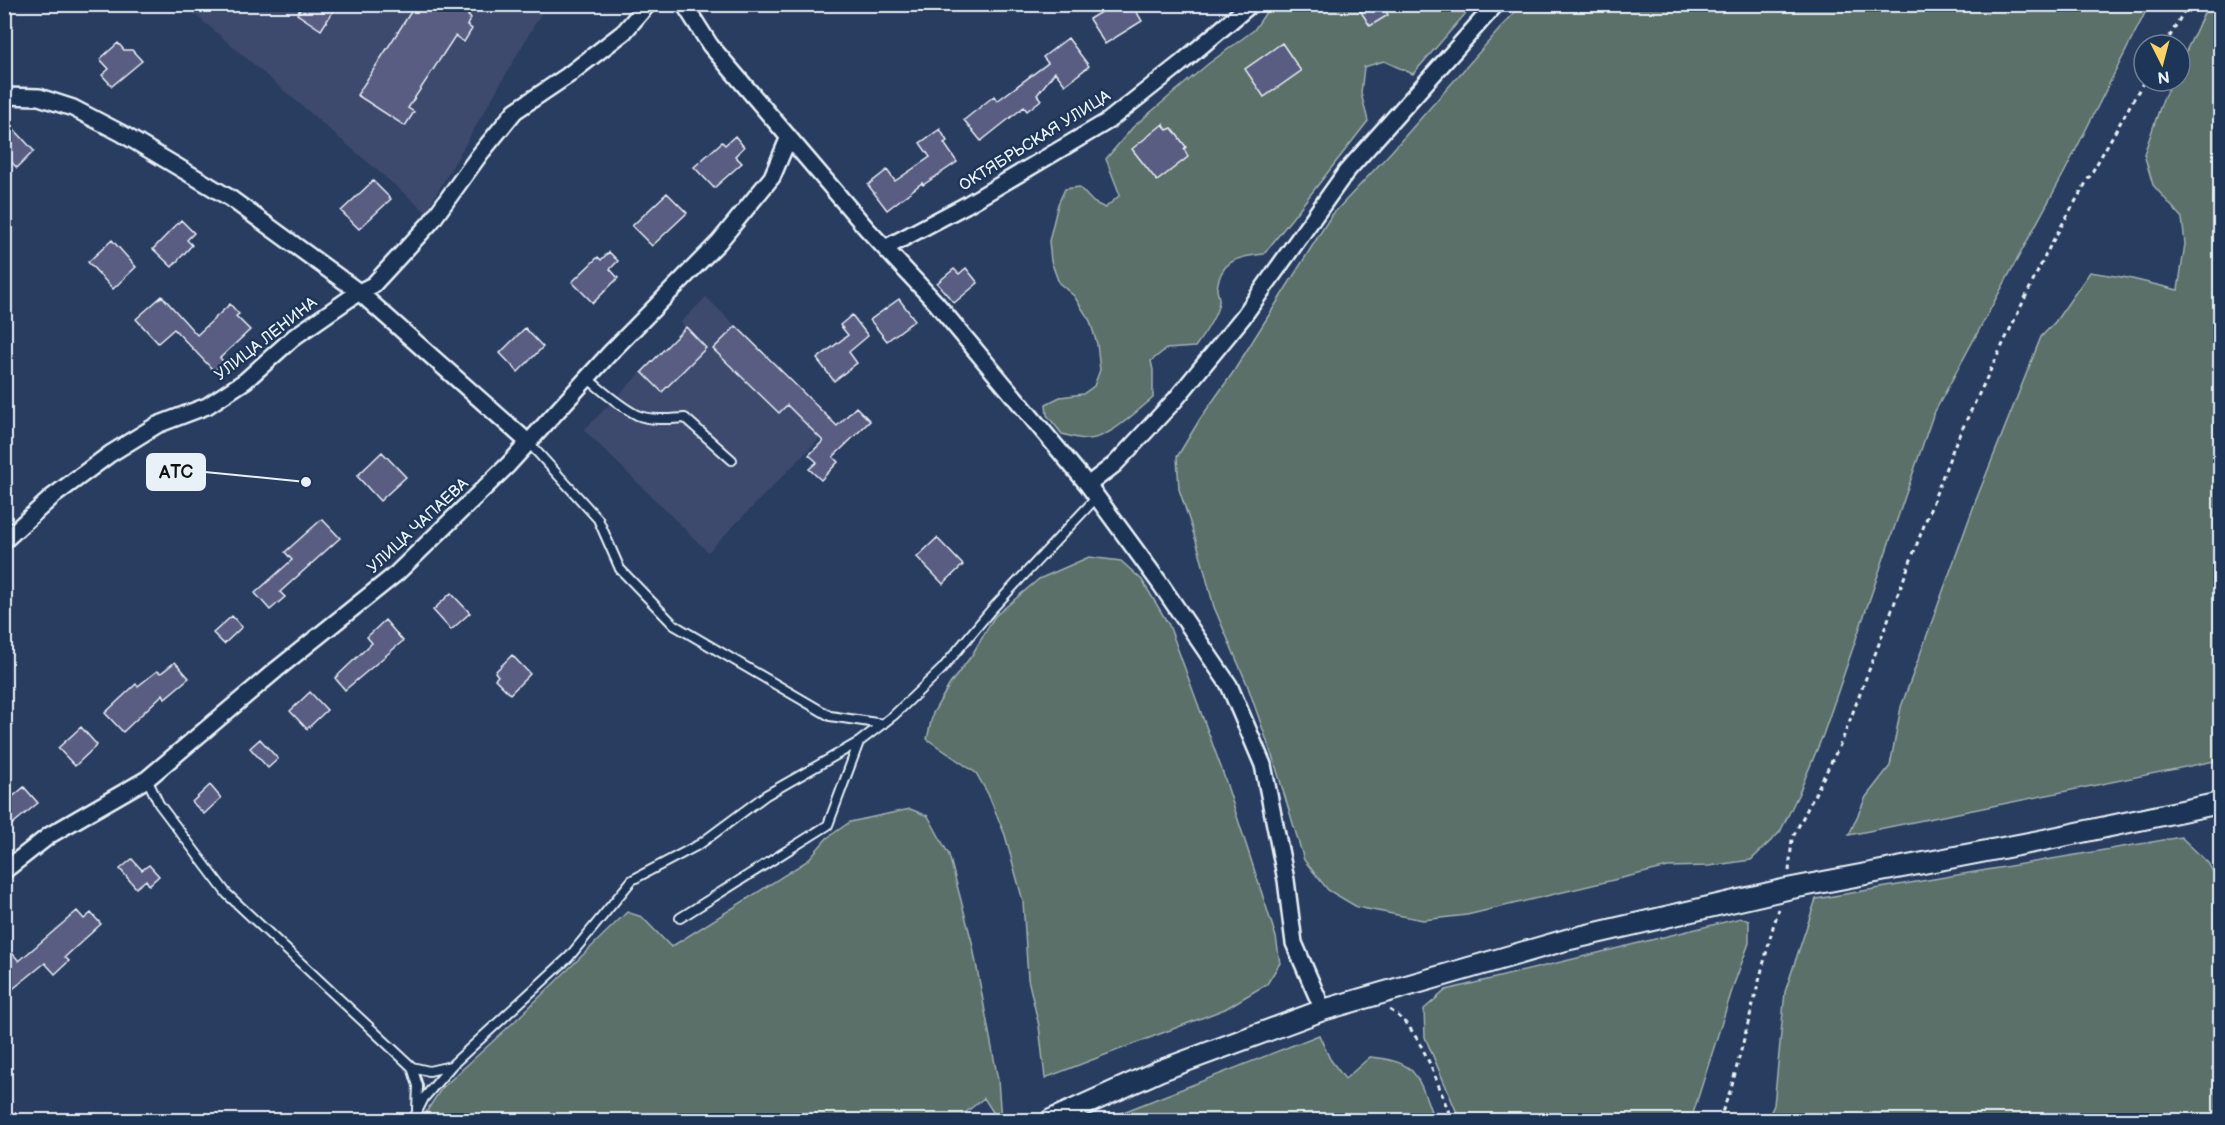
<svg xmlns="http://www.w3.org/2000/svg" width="2225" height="1125" viewBox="0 0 2225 1125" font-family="'Balsamiq Sans',sans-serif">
  <rect width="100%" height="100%" fill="#293d60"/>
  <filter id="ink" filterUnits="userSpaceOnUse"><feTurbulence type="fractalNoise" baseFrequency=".0167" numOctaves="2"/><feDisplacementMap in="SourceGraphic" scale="12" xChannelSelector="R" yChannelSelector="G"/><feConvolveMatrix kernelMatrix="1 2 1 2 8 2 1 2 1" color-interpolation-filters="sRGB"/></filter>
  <g filter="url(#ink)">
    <path fill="#3c4a6d" d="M184,5h362l-120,207z
      M706,297l129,126 -127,129 -124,-122 101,-102 -4,-6z"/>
    <path fill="#5b706b" stroke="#a2b0b2" stroke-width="1.5" d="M1271,5h202l-60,69 -29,-13 -20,6 -3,26 7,28 -104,133c-24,2 -44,6 -47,35 0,4 3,9 2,13 -2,14 -16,34 -24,45l-29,2 -15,12 2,9v28c-16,13 -46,43 -68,41 -8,-1 -16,-3 -23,-5l-15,-19 -1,-11 14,-7 23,-3 11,-8 6,-16 -3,-26 -7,-23 -16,-25 -15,-13 -8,-22 -2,-20 9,-37 7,-15 14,-2 14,15 12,6 15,-13 -14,-36 27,-32 75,-63 46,-34z
      M1521,5h628l-84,166 -132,244 -110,320 -24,58 -19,39 -29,28 -42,6 -41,1 -201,48 -44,5 -66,-13 -29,-17 -24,-30 -29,-96 -28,-80 -33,-77 -15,-57 -20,-61 -2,-32 23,-38 32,-45 99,-158 60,-64z
      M2208,5h12v755l-371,75 17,-38 24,-31 11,-59 75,-207 65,-163 14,-15 35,-50 38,6 50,12 7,-46 -3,-26 -29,-33 -9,-31 19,-55 9,-18h8v-17z
      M1089,557l32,4 21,19 27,45 53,145 54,167 4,26 -13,21 -42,25 -180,69 -6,-52 -11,-47 -5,-78 -18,-66 -17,-41 -12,-21 -49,-34 6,-26 17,-29 22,-29 22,-38 45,-38z
      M910,809l18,7 21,39 23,87 26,138 3,40h-3l-14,-22 -28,22h-535l20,-31 75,-69 111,-108 15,5 29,30 136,-86 20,-23 23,-16z
      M2181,837l27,26 12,22v235h-453l7,-15 11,-113 31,-93z
      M1741,918l8,3v22l-15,41 -43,136h-231l-35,-83 -1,-28 22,-19z
      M1319,1035l11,24 15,20 25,-22c13,1 29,3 40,12 11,9 19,38 24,51h-331z"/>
    <path fill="#5a5d82" stroke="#e8f1f8" stroke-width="1.5" d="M304,4h34l-17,26 -24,-16z
      M416,4h59l-7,12 3,2 -4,7 5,4 -8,13 -9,-6 -47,72 6,4 -9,14 -48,-31z
      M1114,4h18l10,17 -37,23 -16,-25z
      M1356,4h25l7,11 -18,11z
      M1068,38l21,28 -24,19 -10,-13 -18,23 4,5 -14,11 -3,-4 -43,34 -17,-21 30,-24 3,5 51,-38 -5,-6z
      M118,43l6,7h8l10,11 -30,25 -10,-11 7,-6 -9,-10z
      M1282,43l19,28 -37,26 -19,-28z
      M4,118l30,33 -17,17 -13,-14z
      M1163,124l4,6 5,-2 14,19 -2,2 4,8 -31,24 -25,-32z
      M940,129l7,12 -3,2 13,19 -34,23 -1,-2 -35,27 -19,-25 19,-15 8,11 35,-24 -10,-14z
      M735,136l9,11 -9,9 7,7 -28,25 -20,-21 28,-25 3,3z
      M373,181l18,18 -32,30 -18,-18z
      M667,193l20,20 -35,33 -20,-20z
      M181,220l13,13 -7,7 5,5 -20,22 -19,-18z
      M112,240l24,27 -23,22 -25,-27z
      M609,252l9,9 -8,8 8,9 -25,25 -21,-21 26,-25 3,3z
      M966,268l12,15 -24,20 -17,-20 17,-14 5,5z
      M162,296l35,39 33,-31 9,10 -3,2 14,14 -30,28 4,4 -10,9 -40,-42 -16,14 -22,-24z
      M899,299l16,21 -28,21 -17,-21z
      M852,315l16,21 -19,16 8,11 -23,18 -17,-22 31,-24 -8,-10z
      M736,326l101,100 19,-19 14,14 -37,36 5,5 -17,18 -12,-11 8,-7 -8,-7 14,-14 -36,-36 -8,8 -66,-64z
      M686,327l20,21 -44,44 -20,-20z
      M525,328l18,19 -25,25 -18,-19z
      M382,452l24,25 -26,24 -23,-25z
      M322,519l18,19 -60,54 5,5 -15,13 -15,-17 37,-33 -7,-8z
      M937,538l26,27 -20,19 -26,-27z
      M451,593l19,20 -19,17 -18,-20z
      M232,616l10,11 -18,17 -11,-11z
      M385,620l18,21 -58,49 -10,-12 37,-35 -5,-6z
      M512,655l18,19 -20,20 -15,-15 3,-3 -3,-4z
      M175,662l14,16 -24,20 -2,-4 -40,38 -18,-19 31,-29 2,2 19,-15 4,2z
      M310,692l17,18 -20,19 -17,-18z
      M81,727l16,18 -22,21 -17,-18z
      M260,739l18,20 -10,9 -18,-20z
      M210,785l11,13 -17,16 -12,-12z
      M24,787l14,16 -34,28v-27z
      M132,859l10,11 7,-5 10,11 -10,9 -3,-5 -10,8 -16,-19z
      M77,911l7,8 7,-6 10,11 -36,33 4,4 -14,13 -10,-11 -41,33v-20l6,-5 -6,-6v-4l9,-7 6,7z"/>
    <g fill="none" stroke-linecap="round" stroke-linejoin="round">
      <g stroke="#e8f1f8" stroke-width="12">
        <path id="service" d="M587,378c16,13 32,28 50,37 14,6 33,4 48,3l47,42
          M529,443l69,76 22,50 54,56 156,91 53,8
          M147,779l12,25 68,90 185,173 6,19 -1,23
          M680,918l148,-93 31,-83 35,-27 48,-46 49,-59 106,-113
          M412,1067l17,4 22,-5
          M413,1120l11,-22 28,-33 117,-108 63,-77 68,-36 66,-49 93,-53"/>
      </g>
      <g stroke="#e8f1f8" stroke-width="20">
        <path id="minor" d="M684,4l26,41 157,184 69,74 152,182 71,97 70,103 34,80 23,115 8,63 29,67
          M4,96l35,1 34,11 48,25 109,65 129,94 170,151
          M885,248l81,-43 142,-84 72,-57 71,-60
          M1088,485l27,-21 60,-64 68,-83 103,-145 150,-168
          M4,541l48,-44 58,-43 47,-29 50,-19 38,-25 49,-44 65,-45 14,-7 58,-63 49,-68 35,-43 52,-35 57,-44 24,-28
          M4,871l46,-36 97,-56 129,-109 121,-97 111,-108 102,-112 109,-111 53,-65 17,-40"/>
      </g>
      <g stroke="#e8f1f8" stroke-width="24">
        <path id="tertiary" d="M1051,1120l108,-49 164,-61 243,-70 221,-51 252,-48 181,-38"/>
      </g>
      <path stroke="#e8f1f8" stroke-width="3" stroke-dasharray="4.5 4.5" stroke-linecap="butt" d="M2165,45l23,-41
        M1789,871l3,-32 50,-98 113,-297 95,-198 94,-165
        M1390,1010c32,18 48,77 62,110
        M1719,1120l12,-31 42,-162 6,-18"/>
      <use href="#service" stroke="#1d3557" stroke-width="8"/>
      <use href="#minor" stroke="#1d3557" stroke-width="15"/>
      <use href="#tertiary" stroke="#1d3557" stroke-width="20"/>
    </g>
  </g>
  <g text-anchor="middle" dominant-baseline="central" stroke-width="5" stroke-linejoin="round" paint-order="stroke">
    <g font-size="16" fill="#e8f1f8" stroke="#1d3557">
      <text transform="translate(1035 141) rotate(-32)">ОКТЯБРЬСКАЯ УЛИЦА</text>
      <text transform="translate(266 339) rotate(-38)">УЛИЦА ЛЕНИНА</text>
      <text transform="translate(418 526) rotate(-43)">УЛИЦА ЧАПАЕВА</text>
    </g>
  </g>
  <path fill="none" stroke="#e8f1f8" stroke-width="2" d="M306 482L205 472"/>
  <circle fill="#e8f1f8" stroke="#1d3557" stroke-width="2" cx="306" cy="482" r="6"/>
  <rect fill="#e8f1f8" stroke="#e8f1f8" stroke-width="2" x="147" y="454" width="58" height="36" rx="6"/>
  <g font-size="18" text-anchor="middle" font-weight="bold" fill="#111">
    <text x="176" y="478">АТС</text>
  </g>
  <rect width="2225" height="1125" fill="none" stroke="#1d3557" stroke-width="24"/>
  <rect x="12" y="12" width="2201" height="1101" fill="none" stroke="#e8f1f8" stroke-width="2" filter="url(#ink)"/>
  <g transform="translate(2162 63) rotate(174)"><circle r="28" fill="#1d3557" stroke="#6e8097" stroke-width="1.5"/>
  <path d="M0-4.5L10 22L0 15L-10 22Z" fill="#ffd166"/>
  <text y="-9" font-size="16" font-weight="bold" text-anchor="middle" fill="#e8f1f8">N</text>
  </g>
</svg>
